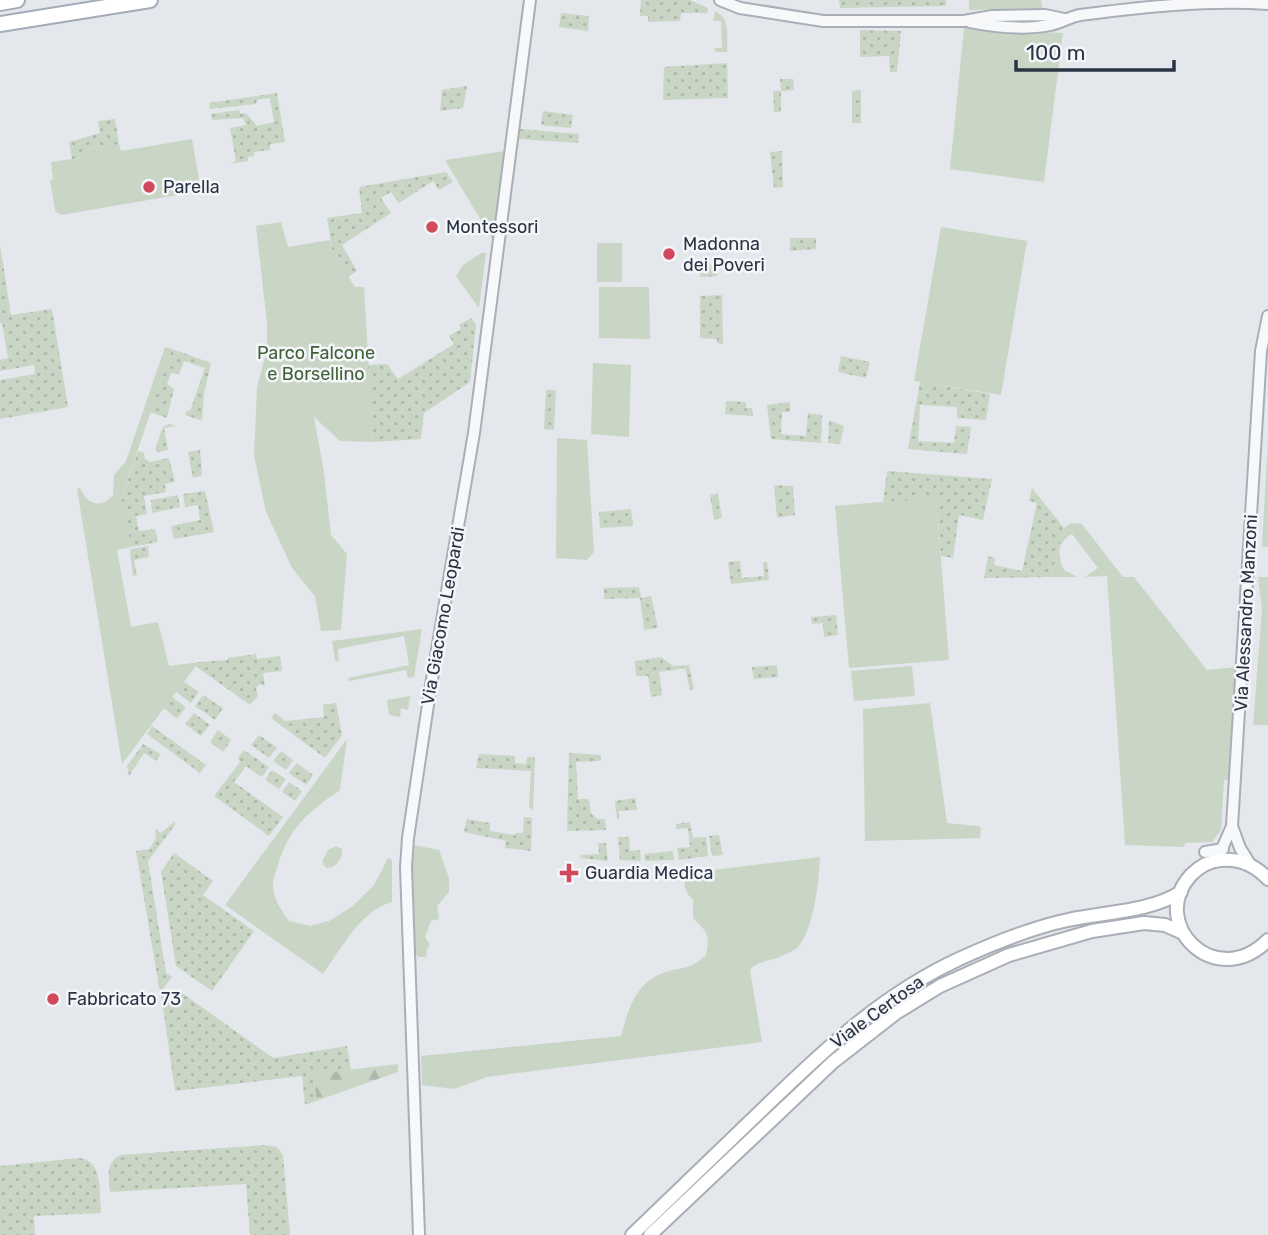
<svg xmlns="http://www.w3.org/2000/svg" width="1268" height="1235" viewBox="0 0 1268 1235" font-family="Rubik,sans-serif">
  <defs>
    <pattern id="forest-firs" width="22" height="20" patternUnits="userSpaceOnUse" patternTransform="scale(1.75)"><rect width="22" height="20" fill="#c9d6c5"/><path d="M5 1l3.5 6h-7zM16 11l3.5 6h-7z" fill="#adb8ab"/></pattern>
    <pattern id="garden-dots" width="8" height="8" patternUnits="userSpaceOnUse" patternTransform="scale(1.75)"><rect width="8" height="8" fill="#c9d6c5"/><path d="M2 2h.1M6 6h.1" fill="none" stroke="#adb8ab" stroke-width="1.8" stroke-linecap="round"/></pattern>
  </defs>
  <rect width="100%" height="100%" fill="#e4e7ec"/>
  <path fill="#c9d6c5" d="M969,0h72l1,8 -73,2z
    M715,11c16,8 12,25 12,41h-11l-2,-4h8l-1,-27h-8z
    M964,28l99,5 -19,149 -94,-13z
    M192,139l9,52 -140,24 -6,-4 -5,-31 3,-1 -2,-17 35,-5 -1,-8 34,-5 2,7z
    M512,150l-13,101 -54,-91z
    M281,222l7,25 42,-7 3,14 22,33h9l9,155 -33,-1 -26,-24 10,56 7,62 16,19 -6,76 -20,1 -6,-35 -23,-28 -26,-56 -12,-57 3,-68 10,-37v-27l-11,-97z
    M941,227l86,14 -26,154 -87,-14z
    M597,243h25v39h-25z
    M481,253h5l-7,55 -23,-32 6,-10z
    M599,287h50l1,52 -51,-1z
    M165,347l7,2 -51,150 10,48 -14,3 14,77 27,-5 11,44 30,-4 -77,102 -45,-275 3,-1c7,16 21,22 33,7l1,-20 12,-14z
    M593,363l38,2 -2,72 -38,-3z
    M557,438l30,2 7,112 -7,8 -31,-2z
    M1268,438v109h-6z
    M936,497l13,163 -100,8 -14,-162z
    M1071,523l11,1 41,53h11l73,93 29,-3 -7,112 -5,1 -3,50 -9,12 -27,1 -1,4 -59,-2 -18,-269 -22,1 13,-9 -26,-34c-15,8 -15,22 -8,36l14,7h-27l13,-49z
    M1258,577h10v148h-15l9,-116z
    M422,629l-8,48 -6,1 -2,-8 -57,11 -1,-3 61,-13 -5,-29 -66,13 1,12h-4l-3,-20z
    M912,666l3,30 -61,5 -3,-30z
    M410,696l-2,14 -7,-2 -1,9 -11,-2 -2,-15z
    M930,703l17,120 31,3 3,2 -1,10 -115,3 -2,-132z
    M347,739l-7,51c-31,21 -51,38 -62,75 -2,7 -6,15 -5,21 1,14 8,24 16,35l21,5 19,-5 24,-15 21,-21 14,-27 4,2v42c-32,9 -50,46 -69,72l-98,-69z
    M414,845l25,5 10,28v14l-12,14 2,13 -8,2 -6,16 5,8 -3,4 -1,8h-7l-8,-7 -1,-101z
    M336,846l6,3c1,10 -6,19 -16,19l-4,-6 6,-12z
    M820,857c-1,23 -6,72 -22,90 -3,3 -10,6 -14,8 -10,6 -27,5 -34,15l12,72 -275,35 -33,12 -32,-4 -1,-29 200,-20c8,-28 15,-55 45,-64 20,-6 23,-2 40,-17 4,-21 2,-22 -13,-37v-18c-9,-9 -11,-16 -5,-27z"/>
  <path fill="url(#forest-firs)" d="M398,1064v8l-82,29 -2,-27z"/>
  <path fill="url(#garden-dots)" d="M641,0h49l18,8 -1,5h-26l-1,8 -32,1v-6h-8z
    M839,0h107v6l-106,2z
    M561,13l28,3 -1,15 -29,-4z
    M860,30l41,1 -4,41h-7l-1,-16 -29,1z
    M727,63l1,35 -65,2 1,-33z
    M780,79h13l1,11 -13,1v21h-7l-1,-21h8z
    M467,86l-4,22 -23,3 2,-21z
    M861,90v33h-9v-32z
    M277,93l8,49 -15,2v6l-16,2v4l-6,1v4l-19,3 7,-3 -6,-33 16,-3 -3,-7 -31,2 -1,-6 28,-4 1,3 7,1 10,12 17,-4 -4,-24 -13,2 -1,4 -46,5 -1,-6z
    M543,111l30,4 -2,13 -30,-3z
    M115,119l4,25 -33,5v8l-14,2 -3,-17 31,-9 -2,-12z
    M520,129l59,5 -1,9 -59,-4z
    M782,151l1,36 -9,1 -4,-36z
    M446,172l7,10 -14,8 -6,-9 -34,22 -8,-11 -10,6 10,15 -49,32 15,26 -9,6 -15,-23 -6,-36 35,-5 -3,-26z
    M790,238h26v11l-26,2z
    M0,244l11,71 41,-6 16,98 -68,12v-39l35,-6 -1,-9 -34,6v-11l8,-2 -6,-35h-2z
    M715,264l2,12 -17,1v-11z
    M722,295l1,49 -6,-1v-4l-17,-1v-42z
    M471,318l5,6 -6,58 -46,31 -3,26 -48,3 -5,-77 19,-1 11,15 56,-35 -5,-8 12,-7 -2,-4z
    M172,349l39,14 -7,31 -2,27 -17,-6 2,-4h3l15,-43 -21,-7 -5,13 -8,-1 -4,11 7,5 -7,29 -17,-6z
    M841,356l29,6 -4,16 -28,-6z
    M920,382l70,12 -4,26 -29,-2v-11l-37,-2 -2,36 36,2 2,-17 15,1 -4,27 -59,-5z
    M546,390h10l-2,40 -10,-1z
    M726,401l20,1v6h6l1,8 -28,-2z
    M790,402v10h-8l-1,22 25,2 2,-23 14,2 -1,28 -50,-4 -4,-34z
    M829,420l15,6 -4,18 -12,-1z
    M169,424l7,2 -12,2 4,22 -10,2 -3,-3 8,-22z
    M200,450l2,23 -1,3 -8,2 -5,-26z
    M138,451l6,2 1,6 5,3 19,-4 6,24 -10,2 1,8 -22,4 3,18 -11,2 3,15 16,-2 3,13 -27,5 -10,-48z
    M887,471l105,8 -9,41 -24,-5 -6,43 -12,-2 -5,-58 -53,4z
    M774,485l19,1 2,29 -18,3z
    M1032,488l32,40 -13,49 -67,1 4,-22 7,2 -1,7 28,6 15,-68 -8,-2z
    M205,491l9,41 -40,7 -3,-13 29,-6 -2,-15 -13,2 -2,-13z
    M718,494l4,24 -8,2 -4,-25z
    M178,495l2,12 -28,6 -1,-13z
    M631,509l2,17 -33,2 -1,-16z
    M148,546l1,11 -15,3 3,15 -4,1 -3,-24 1,-3z
    M740,561l2,17 22,-2 -1,-14h4l2,18 -38,4 -3,-22z
    M639,587l2,11 10,-2 7,32 -14,2 -4,-32 -36,1v-11z
    M836,615l2,20 -14,2 -1,-14 -11,1 -1,-7z
    M256,654l1,5 23,-3 2,15 -19,2 2,14 -5,-3 -4,4 2,8 -8,9 -55,-39 4,-4 28,-2 1,-2z
    M661,657l12,9 16,-1 5,24 -4,1 -5,-22 -26,4 3,23 -11,2 -3,-21h-12l-1,-15z
    M777,665l1,12 -24,2 -2,-12z
    M184,682l15,10 -8,11 -15,-11z
    M203,695l20,13 -8,12 -20,-14z
    M172,697l14,10 -9,12 -13,-11z
    M336,703l6,32 -17,23 -54,-40 4,-5 10,8 39,-4 -1,-12z
    M194,713l16,12 -9,11 -16,-12z
    M152,726l54,39 -6,8 -53,-39z
    M218,730l13,10 -8,12 -13,-10z
    M259,735l18,13 -8,10 -18,-13z
    M143,744l18,10 -5,7 -12,-8 -15,23 -2,-10z
    M244,750l25,17 -7,10 -16,-11 -12,16 49,35 -14,19 -55,-40 26,-34 -2,-4z
    M281,751l12,9 -7,10 -13,-9z
    M569,753l32,2v6l-25,1 2,37h11l2,15 7,5h7l1,11 -39,1z
    M479,754l36,2v7l11,1 1,-7h8l-2,54 -4,-4 2,-36 -55,-3z
    M297,763l16,12 -7,10 -17,-12z
    M272,770l14,9 -7,10 -14,-9z
    M289,782l13,9 -7,10 -13,-9z
    M635,798l2,12 -18,1v9l-2,-1 -2,-18z
    M524,817l8,1 -1,33 -26,-3 1,-7 -42,-9 3,-13 23,4v8l25,4 1,-2h7z
    M175,821v4l-27,36 18,112 6,4 -12,16 -24,-142 13,-2 7,-10 -1,-10 6,4z
    M690,822l3,16 13,-1 2,19 -29,4 -2,-12 13,-1 -2,-19 -12,1v-5z
    M719,835l4,20 -11,1 -3,-20z
    M618,837h11l1,14 10,-1 1,11 -21,-1z
    M598,843h8l2,18 -28,-3 1,-3 18,-1z
    M673,851l1,9 -29,1 -1,-7z
    M174,853l39,28 -10,14 51,36 -42,60 -36,-25 -15,-94z
    M182,993l91,65 74,-12 4,24 -37,4 2,27 -11,4 -3,-29 -127,15 -14,-97 11,6z
    M266,1145l11,2 6,8 7,80h-40l-4,-51 -136,8c-1,-15 -5,-29 10,-37z
    M79,1158c25,2 20,35 22,55l-67,3 1,19h-35v-69z"/>
  <g fill="none" stroke-linecap="round" stroke-linejoin="round">
    <g stroke="#a9aeb7" stroke-width="14">
      <path id="tertiary" d="M720,0l20,8 83,13h141l28,-5 53,-1 19,4
        M970,22c25,5 55,8 80,3 11,-2 19,-8 30,-10 63,-8 125,-15 188,-11
        M1232,826l8,22 10,16
        M1205,852l18,-3
        M1217,860l15,-34 29,-475 7,-35
        M419,1235l-13,-368 2,-29 23,-153 43,-252 56,-433"/>
    </g>
    <g stroke="#a9aeb7" stroke-width="16">
      <path id="secondary" d="M1268,879c-13,-14 -29,-21 -48,-19 -11,1 -21,7 -29,15 -44,48 24,118 77,65
        M632,1235c45,-43 89,-86 134,-129 59,-57 117,-112 193,-147 35,-16 71,-31 109,-39 36,-8 82,-8 113,-28
        M650,1235l183,-173 63,-49 44,-27 69,-31 83,-24 52,-8 21,2 18,8"/>
    </g>
    <g stroke="#a3abb8" stroke-width="18">
      <path id="primary" d="M0,3l17,-3
        M0,24l150,-24"/>
    </g>
    <use href="#tertiary" stroke="#f7f8fa" stroke-width="10"/>
    <use href="#secondary" stroke="#fff" stroke-width="12"/>
    <use href="#primary" stroke="#fff" stroke-width="14"/>
  </g>
  <g fill="#d1495b" stroke="#f4f6f9" stroke-width="2.5">
    <circle cx="149" cy="187" r="7"/>
    <circle cx="432" cy="227" r="7"/>
    <circle cx="669" cy="254" r="7"/>
    <path d="M565.5 862.5h7v7h7v7h-7v7h-7v-7h-7v-7h7z"/>
    <circle cx="53" cy="999" r="7"/>
  </g>
  <g text-anchor="middle" dominant-baseline="central" stroke-width="5" stroke-linejoin="round" paint-order="stroke">
    <g font-size="18" fill="#2b3445" stroke="#f4f6f9" text-anchor="start">
      <text x="163" y="187">Parella</text>
      <text x="446" y="227">Montessori</text>
      <text x="683" y="244">Madonna<tspan x="683" dy="21">dei Poveri</tspan></text>
      <text x="585" y="873">Guardia Medica</text>
      <text x="67" y="999">Fabbricato 73</text>
    </g>
    <g font-size="18" fill="#3f6138" stroke="#f4f6f9">
      <text x="316" y="353">Parco Falcone<tspan x="316" dy="21">e Borsellino</tspan></text>
    </g>
    <g font-size="18" fill="#2b3445" stroke="#f4f6f9">
      <text transform="translate(1246 613) rotate(-87)">Via Alessandro Manzoni</text>
      <text transform="translate(443 616) rotate(-80)">Via Giacomo Leopardi</text>
      <text transform="translate(877 1012) rotate(-36)">Viale Certosa</text>
    </g>
  </g>
  <path d="M1016 60v10h158v-10" fill="none" stroke="#2b3445" stroke-width="3.5"/>
  <text x="1026" y="60" font-size="21" fill="#2b3445" stroke="#f4f6f9" stroke-width="5" paint-order="stroke">100 m</text>
</svg>
